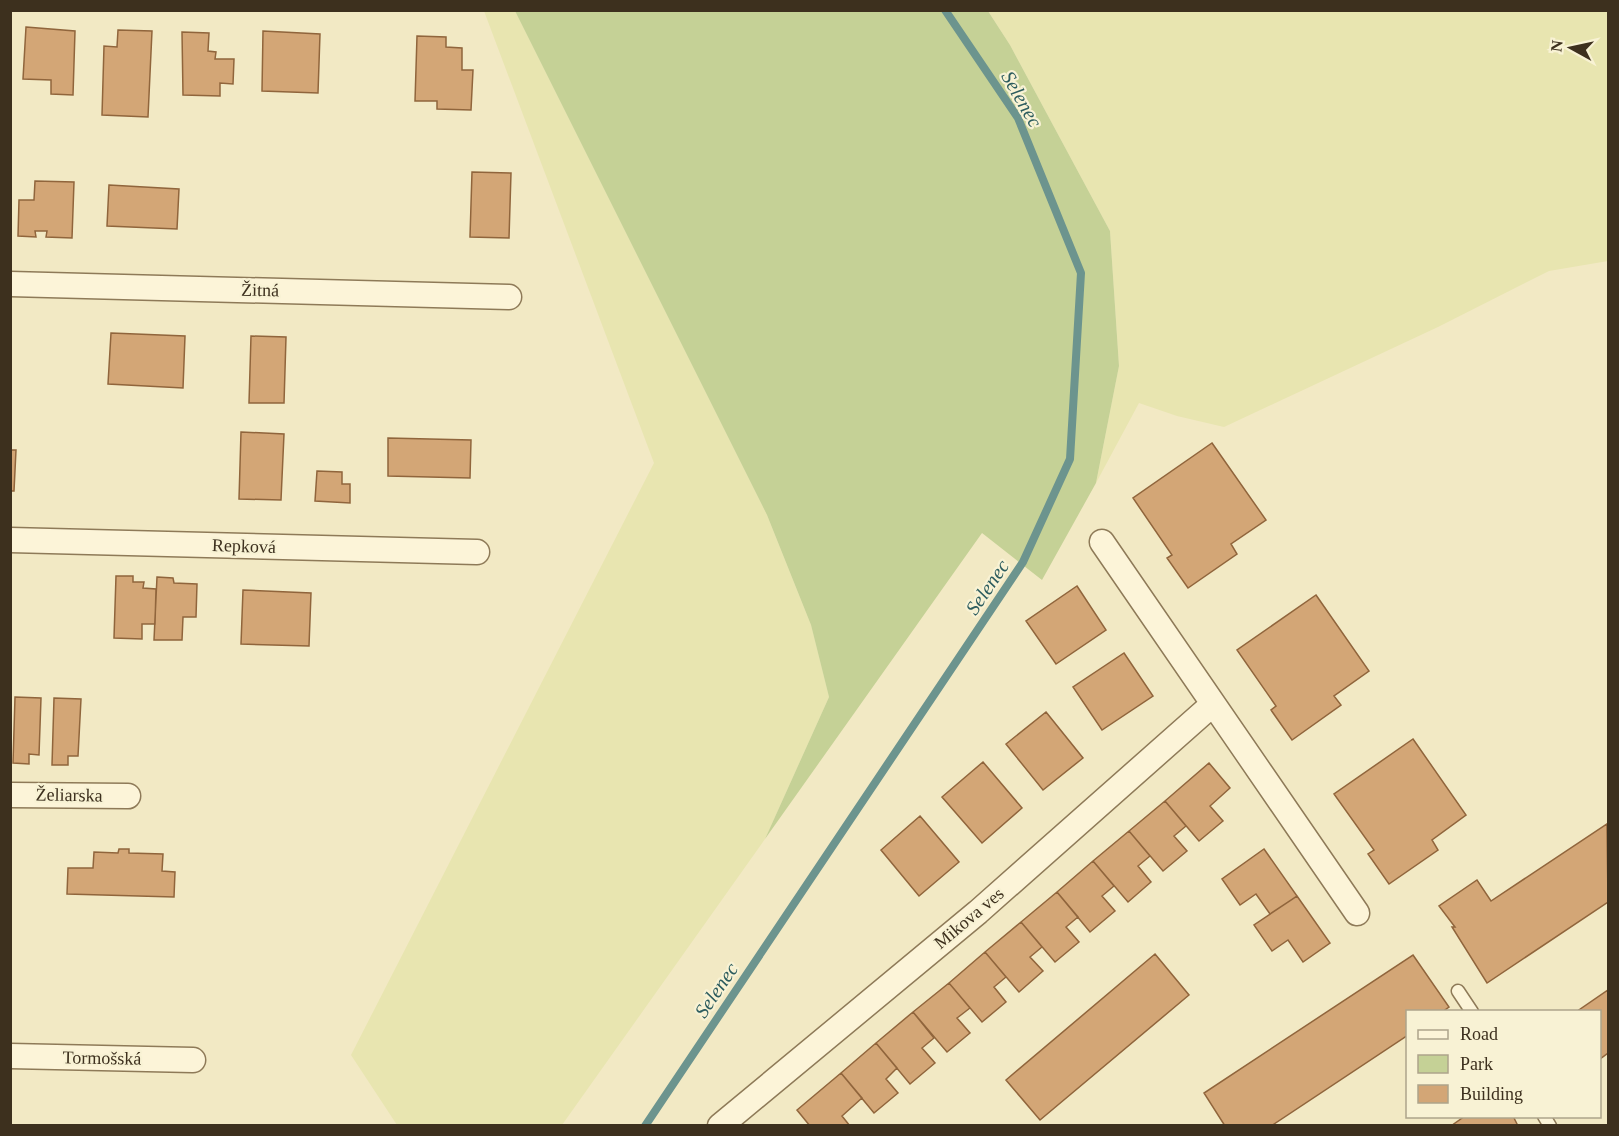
<svg xmlns="http://www.w3.org/2000/svg" width="1619" height="1136" viewBox="0 0 1619 1136" font-family="'Times New Roman',serif">
  <rect width="100%" height="100%" fill="#f2e9c4"/>
  <path fill="#e8e5b0" d="M484,11h31l252,504 44,110 18,72 -64,142 -203,286h-165l-46,-70 303,-592z
    M988,11h620v250l-59,10 -111,56 -214,100 -47,-11 -38,-13 -43,80 23,-117 -9,-135 -100,-186z"/>
  <path fill="#c5d196" d="M515,11h473l22,34 100,186 9,135 -23,117 -54,97 -60,-47 -217,306 64,-142 -18,-72 -44,-110z"/>
  <g fill="none" stroke-linecap="round" stroke-linejoin="round">
    <path stroke="#6c948e" stroke-width="8" d="M645,1126l378,-564 47,-103 11,-186 -63,-155 -73,-108"/>
  </g>
  <path fill="#d3a676" stroke="#90653c" stroke-width="1.5" d="M26,27l49,4 -2,64 -22,-1v-14l-28,-1z
    M118,30l34,1 -4,86 -46,-2 2,-69 13,1z
    M263,31l57,3 -2,59 -56,-2z
    M182,32l27,1 -1,18 8,1 -1,7h19l-1,25 -13,-1v13l-37,-1z
    M417,36l29,1v10l16,1v22h11l-2,40 -34,-1v-8h-22z
    M472,172l39,1 -2,65 -39,-1z
    M35,181l39,1 -2,56 -26,-1 1,-6h-12l1,6 -18,-1 1,-36h15z
    M109,185l70,4 -2,40 -70,-3z
    M111,333l74,3 -2,52 -75,-4z
    M251,336l35,1 -2,66h-35z
    M241,432l43,2 -3,66 -42,-1z
    M388,438l83,2 -1,38 -82,-2z
    M1212,443l54,77 -35,24 6,10 -49,34 -21,-30 5,-3 -39,-57z
    M10,450h6l-2,41h-4z
    M317,471l25,1v12h8v19l-35,-2z
    M116,576h17v6h11l-1,6 13,1 -1,35h-13v15l-28,-1z
    M157,577l16,1 1,5 23,1 -1,33h-13l-1,23h-28z
    M1077,586l29,44 -50,34 -30,-43z
    M243,590l68,3 -2,53 -68,-2z
    M1316,595l53,76 -35,25 7,9 -49,35 -21,-30 5,-4 -39,-56z
    M1124,653l29,43 -51,34 -29,-43z
    M15,697l26,1 -2,57 -10,-1v10l-16,-1z
    M54,698l27,1 -3,57h-10v9h-16z
    M1046,712l37,46 -40,32 -37,-46z
    M1413,739l53,76 -34,25 6,10 -49,34 -21,-30 6,-4 -40,-56z
    M983,762l39,46 -40,35 -40,-46z
    M1209,763l21,25 -20,18 13,15 -24,20 -34,-40z
    M1165,801l21,25 -12,10 13,15 -24,20 -34,-40z
    M920,816l39,46 -40,34 -38,-46z
    M1607,824l1,78 -121,81 -35,-56h3l-16,-21 38,-26 14,21z
    M1129,831l21,25 -12,10 13,16 -23,20 -35,-41z
    M119,849h10v4l34,1 -1,17 13,1 -1,25 -107,-3 1,-26h25l1,-16 24,1z
    M1264,849l33,47 -27,18 -14,-20 -16,11 -18,-26z
    M1093,861l21,25 -12,10 13,15 -25,21 -33,-40z
    M1057,892l21,25 -12,10 13,15 -24,20 -34,-40z
    M1297,896l33,47 -27,19 -15,-22 -16,11 -18,-26z
    M1021,922l21,25 -12,10 13,14 -24,21 -34,-40z
    M985,952l21,25 -12,10 12,15 -24,20 -33,-39z
    M1155,954l34,41 -149,125 -34,-40z
    M1413,955l36,52 -7,5h-34v23l-137,91h-46l-21,-33z
    M949,983l21,25 -13,10 13,15 -23,19 -34,-40z
    M1608,990v63l-8,6v-47h-24z
    M913,1012l21,26 -12,10 13,15 -25,21 -34,-41z
    M876,1043l21,25 -11,11 12,14 -24,20 -33,-40z
    M841,1073l21,25 -20,18 8,10h-40l-13,-16z
    M1465,1116h48l5,10h-67z"/>
  <g fill="none" stroke-linecap="round" stroke-linejoin="round">
    <g stroke="#8e7a58" stroke-width="15">
      <path id="lane" d="M1458,991l14,21
        M1544,1116l6,10"/>
    </g>
    <g stroke="#8e7a58" stroke-width="27">
      <path id="street" d="M10,284l499,13
        M10,540l467,12
        M1102,542l255,371
        M10,795l118,1
        M10,1056l183,4
        M720,1126l258,-214 235,-208"/>
    </g>
    <use href="#lane" stroke="#fcf4d8" stroke-width="12"/>
    <use href="#street" stroke="#fcf4d8" stroke-width="24"/>
  </g>
  <g text-anchor="middle" dominant-baseline="central" stroke-width="4.5" stroke-linejoin="round" paint-order="stroke">
    <g font-size="18" fill="#3d301e" stroke="#f8f2d4">
      <text transform="translate(260 290) rotate(1)">Žitná</text>
      <text transform="translate(244 546) rotate(2)">Repková</text>
      <text transform="translate(69 795) rotate(1)">Želiarska</text>
      <text transform="translate(969 918) rotate(-40)">Mikova ves</text>
      <text transform="translate(102 1058) rotate(1)">Tormošská</text>
    </g>
    <g font-size="20" font-style="italic" fill="#2c5c5e" stroke="#f8f2d4">
      <text transform="translate(1022 99) rotate(60)">Selenec</text>
      <text transform="translate(987 587) rotate(-56)">Selenec</text>
      <text transform="translate(716 990) rotate(-56)">Selenec</text>
    </g>
  </g>
  <rect width="1619" height="1136" fill="none" stroke="#3d301e" stroke-width="24"/>
  <rect x="1406" y="1010" width="195" height="108" fill="#f8f2d4" stroke="#ada48b" stroke-width="1.5"/>
  <rect x="1418" y="1030" width="30" height="9" fill="#fcf4d8" stroke="#ada48b" stroke-width="1.5"/>
  <text x="1460" y="1040" font-size="18" fill="#3d301e">Road</text>
  <rect x="1418" y="1055" width="30" height="18" fill="#c5d196" stroke="#ada48b" stroke-width="1.5"/>
  <text x="1460" y="1070" font-size="18" fill="#3d301e">Park</text>
  <rect x="1418" y="1085" width="30" height="18" fill="#d3a676" stroke="#ada48b" stroke-width="1.5"/>
  <text x="1460" y="1100" font-size="18" fill="#3d301e">Building</text>
  <g transform="translate(1571 48) rotate(278)" stroke="#f8f2d4" stroke-width="4.5" paint-order="stroke">
  <path d="M0-4.5L10 22L0 15L-10 22Z" fill="#3d301e"/>
  <text y="-9" font-size="16" font-weight="bold" text-anchor="middle" fill="#3d301e">N</text>
  </g>
</svg>
